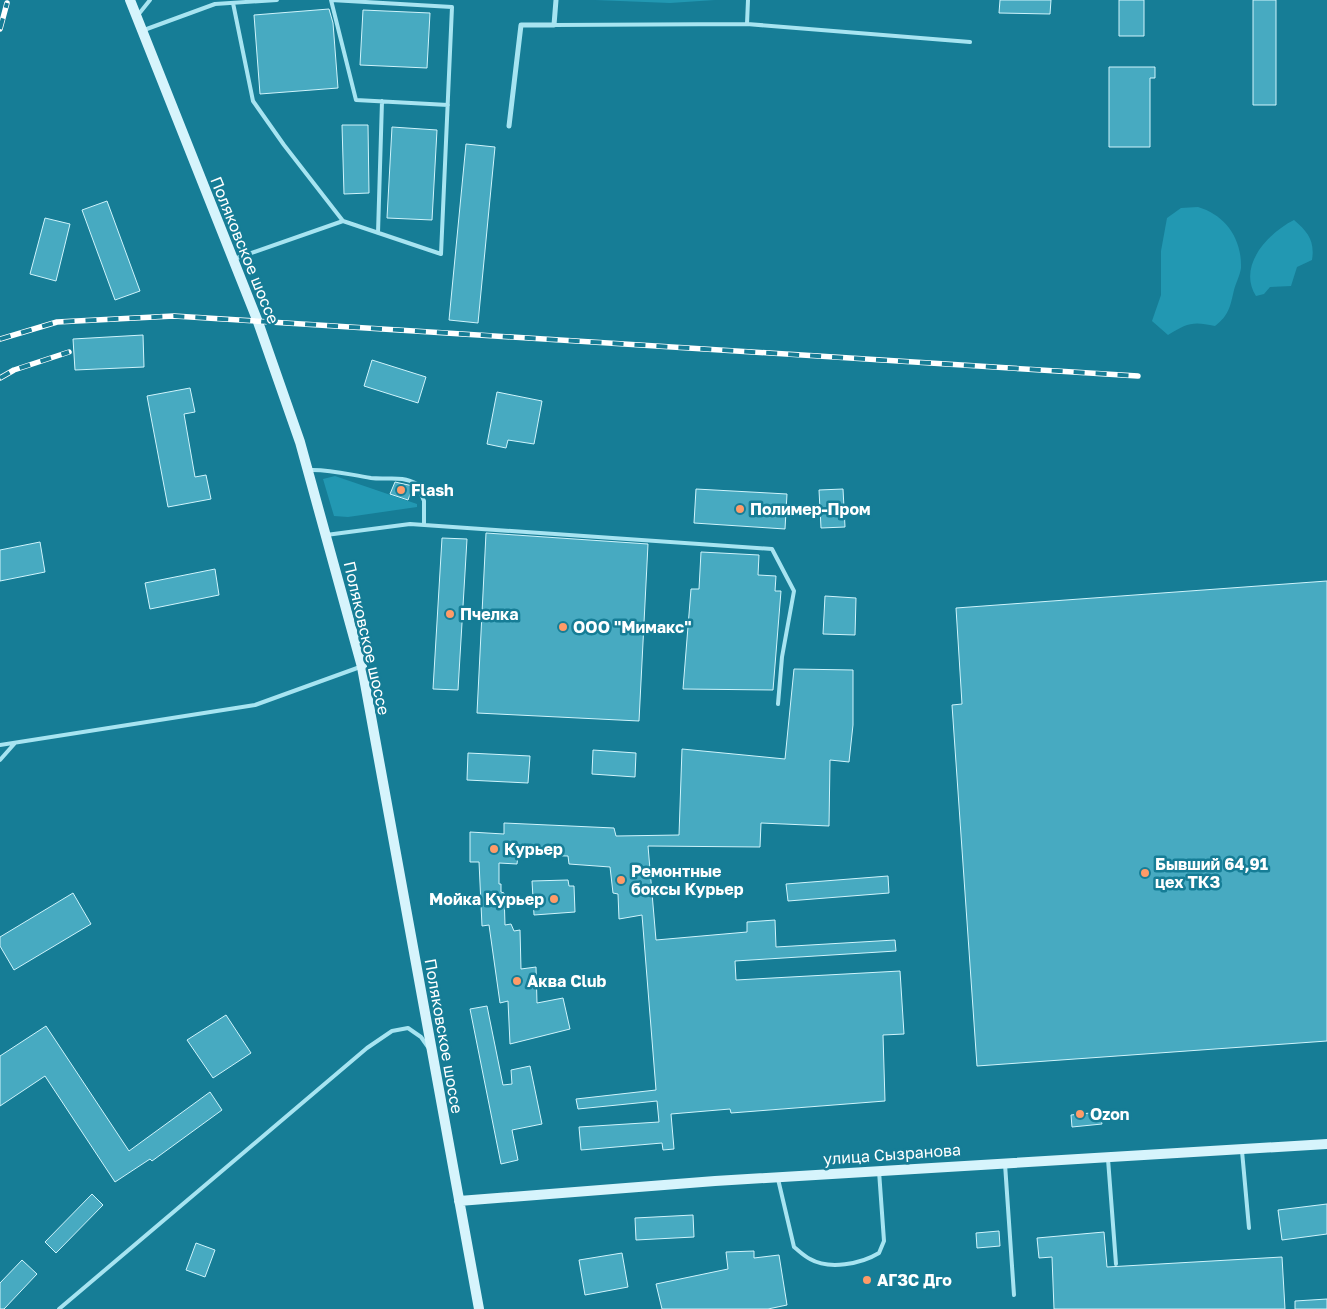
<svg xmlns="http://www.w3.org/2000/svg" width="1327" height="1309" viewBox="0 0 1327 1309" font-family="'Golos Text',sans-serif">
  <rect width="100%" height="100%" fill="#167d96"/>
  <path fill="#2298b2" d="M595,0h120l-45,3z
    M1198,207c27,8 44,31 43,61 -1,7 -5,15 -7,22 -4,17 -5,25 -19,36 -22,-5 -28,-3 -47,9l-16,-14 9,-26v-44l6,-33 14,-10z
    M1294,220c14,12 21,21 18,40l-15,7 -6,19 -21,1 -6,7 -8,2c-19,-30 12,-63 38,-76z
    M335,476l82,28v3l-69,10 -14,-1 -11,-37z"/>
  <path fill="#47aac1" stroke="#cff4fc" d="M1000,0h51l-1,14 -51,-1z
    M1119,0h25v36h-25z
    M1253,0h23v105h-23z
    M329,9l4,14 5,65 -78,6 -6,-79z
    M363,10l67,3 -3,55 -67,-3z
    M1109,67h46v11h-5v69h-41z
    M342,125h26l1,68 -25,1z
    M392,127l45,3 -5,90 -45,-2z
    M466,144l29,3 -17,176 -29,-3z
    M107,201l33,90 -25,9 -33,-90z
    M45,218l25,6 -14,57 -26,-7z
    M143,335l1,32 -69,3 -2,-31z
    M372,360l54,17 -8,26 -54,-17z
    M190,388l5,24 -11,2 11,63 11,-2 5,24 -43,8 -21,-111z
    M497,392l45,9 -8,43 -26,-4 -2,8 -19,-4z
    M395,482l18,4 -5,14 -18,-6z
    M696,489l91,5 -2,35 -91,-6z
    M843,489l2,38 -24,1 -2,-38z
    M486,533l162,11 -9,177 -162,-8z
    M442,538l25,1 -9,151 -25,-1z
    M40,542l5,30 -45,9v-31z
    M701,552l58,3 -1,20 18,1 -1,15h6l-8,99 -90,-1 8,-100h8z
    M215,569l4,26 -69,14 -5,-26z
    M1327,581v460l-350,25 -25,-361 10,-1 -6,-96z
    M825,596l31,2 -1,37 -32,-1z
    M794,669l59,1v55l-4,37 -19,-2 -1,66 -68,-3 -1,24 -112,-1 8,94 91,-8v-10l28,-2 1,27 119,-7 1,11 -161,10 1,19 164,-9 4,63 -21,1 2,66 -154,12 -1,-4 -59,5 3,35 -11,1 -1,-7 -81,7 -2,-23 80,-5 -2,-21 -79,8 -2,-10 80,-9 -14,-175 -23,4 -1,-25 -5,-1 -3,-26 -41,-3 -1,-8 -50,-1 -1,9 -18,-1v21h2v8l3,1 1,32 6,-1 3,7 6,-1 1,39 15,-2 1,36 26,-5 7,31 -60,15 -2,-43 -8,2 -11,-78 -7,1 -3,-64h-9v-30l34,2v-11l110,5 2,8 63,-1 3,-86 103,10z
    M593,750l43,3 -1,24 -43,-3z
    M468,753l62,3 -2,27 -61,-3z
    M888,876l1,17 -101,8 -2,-17z
    M568,880l1,6h5l1,26 -41,3 -2,-34z
    M73,893l18,31 -77,46 -14,-24v-9z
    M487,1006l16,79 9,-1 -1,-14 19,-4 12,58 -30,6 6,30 -17,4 -31,-155z
    M226,1015l25,38 -38,25 -26,-38z
    M46,1026l83,125 81,-59 12,18 -70,51 -2,-2 -35,23 -70,-106 -45,30v-50z
    M1100,1112l2,12 -30,3 -1,-12z
    M92,1194l11,11 -47,48 -11,-11z
    M1327,1204v30l-45,6 -4,-30z
    M693,1215l1,22 -58,3 -1,-22z
    M999,1231l1,15 -23,2 -1,-15z
    M1104,1232l3,35 175,-10 3,52h-231l-2,-52 -13,1 -2,-20z
    M196,1243l19,7 -10,27 -19,-7z
    M754,1251v7l25,-3 8,50 -19,4h-106l-6,-25 72,-15 -2,-17z
    M622,1253l6,34 -43,8 -6,-35z
    M22,1260l15,14 -33,35h-4v-26z
    M1327,1299v10h-32v-8z"/>
  <g fill="none" stroke-linecap="round" stroke-linejoin="round">
    <path stroke="#a7e4f1" stroke-width="4" d="M331,0l25,100 92,5
      M748,0l-1,24 223,18
      M233,3l20,98 31,44 59,76
      M138,15l12,-15
      M554,25l193,-1
      M144,30l71,-26 62,-4
      M378,233l4,-132
      M234,259l109,-38 98,33 11,-247 -121,-7
      M309,470c22,-1 41,5 62,8 17,2 31,-3 46,6l7,17v24
      M326,535l84,-11 362,25 22,42 -12,66 -4,47
      M0,745l255,-40 105,-38
      M0,760l15,-17
      M1242,1151l7,77
      M1108,1159l8,105
      M1005,1164l9,131
      M778,1179l16,68c5,4 10,9 16,12 19,11 51,5 69,-6l5,-12 -5,-70
      M59,1309l308,-261 25,-17 16,-3 13,9 7,10"/>
    <path stroke="#a7e4f1" stroke-width="5" d="M509,126l12,-101h33l2,-25"/>
    <path stroke="#d6f4fc" stroke-width="10" d="M130,0l128,322 42,120 62,225 117,642
      M459,1201l256,-20 612,-37"/>
    <g stroke="#fff" stroke-width="5.5">
      <path id="rail" d="M0,29l7,-26
        M0,339l57,-17 117,-6 964,60
        M0,378l14,-8 55,-18"/>
    </g>
    <use href="#rail" stroke="#167d96" stroke-width="4" stroke-dasharray="11" stroke-linecap="butt"/>
  </g>
  <g fill="#ff9b68" stroke="#167d96" stroke-width="2">
    <circle cx="401" cy="490" r="5"/>
    <circle cx="740" cy="509" r="5"/>
    <circle cx="450" cy="614" r="5"/>
    <circle cx="563" cy="627" r="5"/>
    <circle cx="494" cy="849" r="5"/>
    <circle cx="1145" cy="873" r="5"/>
    <circle cx="621" cy="880" r="5"/>
    <circle cx="554" cy="899" r="5"/>
    <circle cx="517" cy="981" r="5"/>
    <circle cx="1080" cy="1114" r="5"/>
    <circle cx="867" cy="1280" r="5"/>
  </g>
  <g text-anchor="middle" dominant-baseline="central" stroke-width="5" stroke-linejoin="round" paint-order="stroke">
    <g font-size="16" fill="#fff" stroke="#167d96">
      <text transform="translate(245 250) rotate(68)">Поляковское шоссе</text>
      <text transform="translate(367 638) rotate(77)">Поляковское шоссе</text>
      <text transform="translate(444 1036) rotate(80)">Поляковское шоссе</text>
      <text transform="translate(892 1154) rotate(-4)">улица Сызранова</text>
    </g>
    <g font-size="16" font-weight="bold" fill="#fff" stroke="#167d96" text-anchor="start">
      <text x="411" y="490">Flash</text>
      <text x="750" y="509">Полимер-Пром</text>
      <text x="460" y="614">Пчелка</text>
      <text x="573" y="627">ООО "Мимакс"</text>
      <text x="504" y="849">Курьер</text>
      <text x="1155" y="864">Бывший 64,91<tspan x="1155" dy="18">цех ТКЗ</tspan></text>
      <text x="631" y="871">Ремонтные<tspan x="631" dy="18">боксы Курьер</tspan></text>
      <text x="544" y="899" text-anchor="end">Мойка Курьер</text>
      <text x="527" y="981">Аква Club</text>
      <text x="1090" y="1114">Ozon</text>
      <text x="877" y="1280">АГЗС Дго</text>
    </g>
  </g>
</svg>
